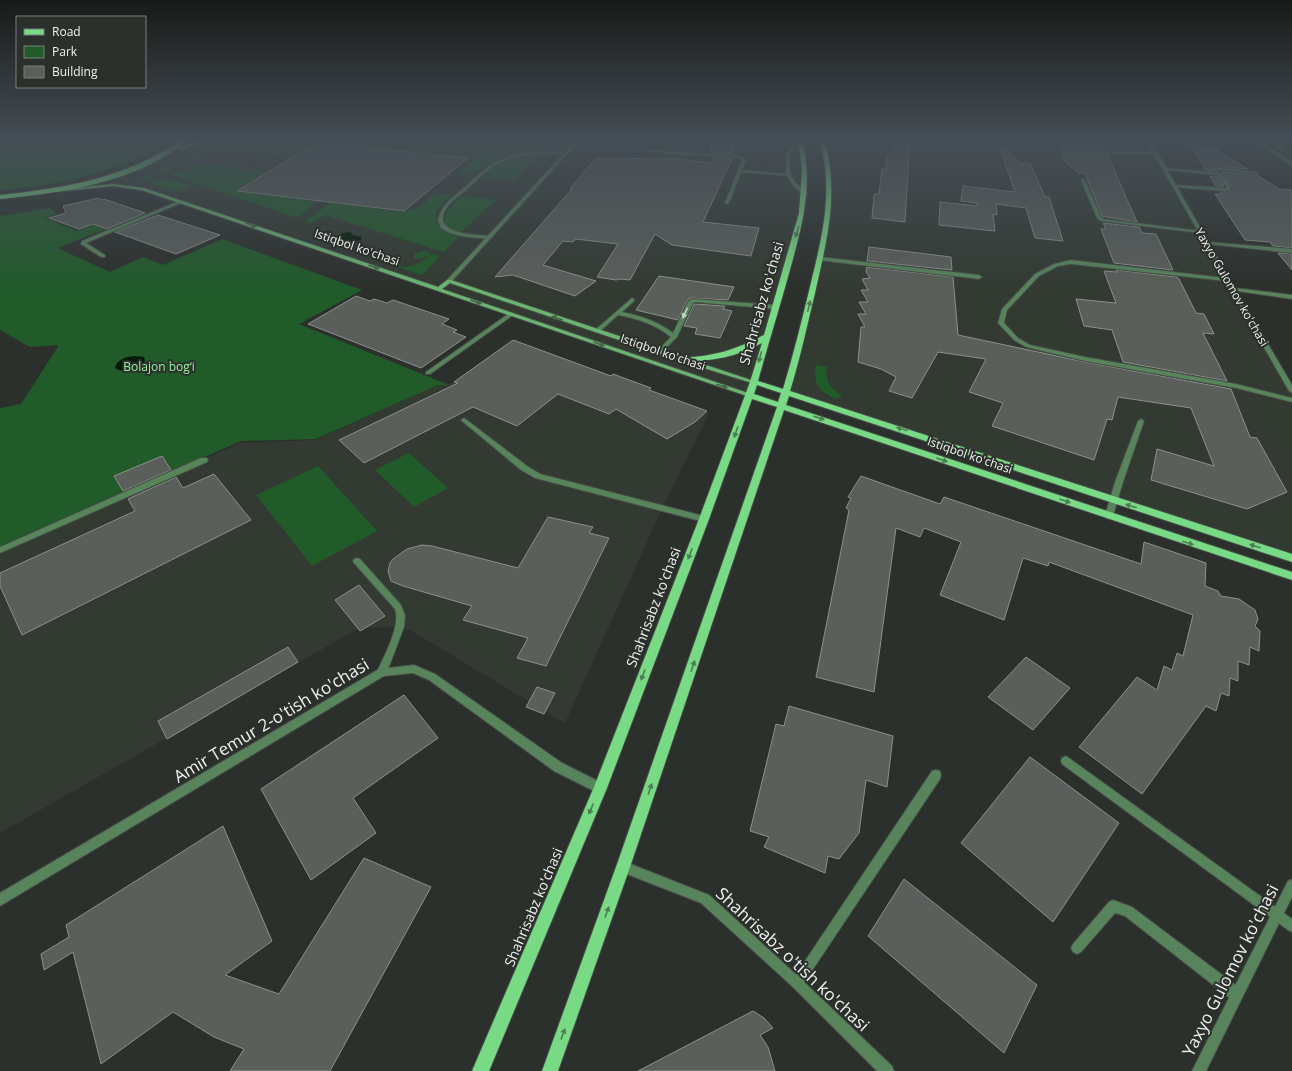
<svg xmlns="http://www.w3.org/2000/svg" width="1292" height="1071" viewBox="0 0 1292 1071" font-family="'Open Sans',sans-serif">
  <rect width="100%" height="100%" fill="#2c302c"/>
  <path fill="#323a32" d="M203,140h597l5,54 -56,201 -614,-208 -29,-1 3,-4 49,-24z
    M822,140h326l144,251v167l-506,-166 10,-34 34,-161z
    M513,340l98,36 2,-2 38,14 -1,2 59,23 -47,96 -97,214 -153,-92 -12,-4 -41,1 -359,205v-286l241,-104 75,-3 121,-55 13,-1z"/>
  <path fill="#215b2a" d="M0,140h172c-9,7 -19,12 -29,16 -45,21 -94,30 -143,34z
    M220,140h8l-48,27 -38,14 -5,-1 36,-14z
    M236,140h168l-13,9 -74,-7 -25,14 -68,-7z
    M416,140h138l-10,10c-29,1 -49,6 -71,25l-16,-1 14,-12 1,-2 -2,-3 -69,-6z
    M528,154h12l-25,26 -33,-3 17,-14z
    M195,164l72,7 -32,20 82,11 -20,16 -126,-43z
    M165,177l27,9 -16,6 -28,-9z
    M435,193l16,2 -15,15v14l8,8 14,5 -14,15 -119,-37 -15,8 -5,-2 25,-18 70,9c16,-1 24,-8 35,-19z
    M462,196l34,4 -35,32c-30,-5 -13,-24 1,-36z
    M50,208l7,6 -12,4 32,13 60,-22 10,4 -90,35 53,24 33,-15 20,8 59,-26 140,51 -63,34 150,61h-11l-122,54 -75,2 -241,105v-138l21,-4 38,-59 -29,2 -30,-17v-114z
    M424,251l6,2v3l3,-2 7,2 -18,19 -30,-10 5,-2v2c13,5 21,-2 32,-8l-11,2 -4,-1v-4z
    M816,365l11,2c-2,13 2,21 15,28l-5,4c-19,-8 -24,-14 -21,-34z
    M409,453l39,35 -34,19 -39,-37z
    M318,466l59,65 -65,35 -56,-71z"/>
  <path fill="#051b08" d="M349,232l3,1v2l10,2 -1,3 -11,3v3l-8,1 -4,-1 1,-2 -12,-2 2,-3 12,-3 -1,-2z
    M134,356l10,1 1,4c-7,9 -20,12 -29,8l-1,-2c3,-8 11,-10 19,-11z"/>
  <path fill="#5b5f5b" stroke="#8c918d" d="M710,140h22l2,14 -22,-1z
    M910,140l-5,82 -33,-4 2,-24h5l3,-25 4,1v-14z
    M997,140l23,23h10l15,34h4l14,44 -28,-3 -9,-30 -30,-4 1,11 -4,-1 2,17 -56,-6 1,-23 37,4v-3l-16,-2 2,-15 52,6z
    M317,142l80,9 71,7 -64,53 -167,-20z
    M1059,143h43l3,7h-40l-2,4z
    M1190,146l24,2 34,21 -36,-3 -1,4 9,1 -14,-1z
    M1063,155l45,1 29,66 -35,-6 -17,-43h-7l-13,-12z
    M596,158l80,1 38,4 -1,-5 19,1 -29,63 56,6 -8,28 -79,-11 -17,-11 -25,46 -10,-1 -4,1 -19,-3 21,-33 -42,-5 -3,3 -10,-1 -20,24 53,16 -21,15 -62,-21 -18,2 77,-88h-2z
    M1221,172l36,3 22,14 13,1v58l-19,-2 -3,-4 -25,-2 -30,-46h7l-1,-2 13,-3z
    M1210,176h8l6,10h-8z
    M99,198l1,2 4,-1 41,14 -38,16 -14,-5 -14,5 -30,-11 17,-5 -3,-7z
    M158,215l22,7 40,13 -44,19 -61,-22z
    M1103,223l36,4 3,6 14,1 17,36 -59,-7 -13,-34h5z
    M869,247l82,10 1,13 -85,-9z
    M1278,253l14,1v16z
    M867,267l86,10 5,58 127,27 146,27 19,48 7,1 30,54 -40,17 -96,-29 6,-31 57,17 -23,-58 -73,-11 -6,23 -5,-1 -13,41 -102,-34 11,-23 -34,-11 17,-33 -48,-7 -26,46 -23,-7 7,-14 -15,-8 -23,-7 3,-35h4l-7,-13h8l-7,-12h9l-7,-12h7l-6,-11 8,-1 -4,-6z
    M1116,270l60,7 3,2 17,34 8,1 10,20 -11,-1 24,48 -104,-19 -11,-32 -28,-4 -8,-27 40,4 -12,-32 13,1z
    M659,276l75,11 -6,13 -37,-2 -4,3 -9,19 -42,-10z
    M356,296l14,5 4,-2 13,4 6,-3 56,19 -7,5 15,6 -4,2 13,5 -45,31 -113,-44z
    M694,304l31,2 -2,3 9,2 -12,27 -25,-4 2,-6 -13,-2z
    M513,340l98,36 2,-2 38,14 -2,2 58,21 -12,11 -28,17 -51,-30 -7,5 -51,-20 -41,32 -44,-19 -109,56 -25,-23 119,-57 -4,-1z
    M162,456l9,14 -48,21 -9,-15z
    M214,474l37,46 -229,115 -22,-49v-13l135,-62 -7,-12 48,-22 7,11z
    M861,476l79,28 4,-7 197,67 3,-22 62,21 -1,23 13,5 3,5 18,3 16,11 3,9 -3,7 5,5 -1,20 -9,-4 -1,18 -11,-4v20l-8,-3 -1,18 -8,-3 -5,18 -10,-5 -64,88 -63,-47 58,-70 20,13 7,-24 8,4 5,-17 6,3 10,-41 -144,-53 -1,4 -25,-8 -19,62 -64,-25 21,-53 -37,-14 -4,9 -24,-9 -22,164 -58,-15 33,-167 -3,-2 5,-10 -3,-1z
    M548,517l45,10 -4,6 20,5 -63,128 -29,-8 11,-20 -65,-18 9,-14 -69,-20 -12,-5 -3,-10 2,-8 3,-4 14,-10 15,-4 10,1 86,22z
    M359,585l26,31 -25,15 -25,-31z
    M288,647l10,15 -131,77 -9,-18z
    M1026,657l44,31 -37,42 -45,-33z
    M537,687l18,6 -11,21 -18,-7z
    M404,695l34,43 -85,60 23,35 -65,47 -50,-91z
    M789,706l104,30 -6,51 -21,-7 -7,53 -20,26 -11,-3 -3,17 -61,-26 5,-10 -19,-6 26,-107 8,2z
    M1030,757l89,66 -66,99 -92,-79z
    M223,826l49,115 -47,34 54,19 85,-136 67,29 -101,184h-100l14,-22 -30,-12 -41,-25 -72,52 -28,-112 -29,18 -3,-16 28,-17 -3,-12z
    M904,879l133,106 -33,68 -136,-117z
    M753,1011l11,7 9,10 -13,7 8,12 7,24h-137z"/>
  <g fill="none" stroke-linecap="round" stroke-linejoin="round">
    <g stroke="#474b47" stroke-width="2">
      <path id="lane" d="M1255,140h5l32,23v3z
        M1267,140h5l14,11 -3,1z
        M800,143l3,1 -13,9c-1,23 -1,25 17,40v2h-4l-10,-10 -6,-9 -46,-4 -12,31 -2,1 -2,-1 17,-43 -3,-2 -89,-6 -2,-1 2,-1 90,6 6,4 -4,10 44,4v-21z
        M532,152h25l11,2 -2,1c-22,-1 -43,-2 -64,7 -14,5 -24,18 -36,28 -6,5 -13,10 -18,16 -21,28 27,29 42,30h2v2c-12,1 -45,-1 -52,-12 -1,-2 -1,-4 -2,-6 5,-18 15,-22 27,-33 23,-22 34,-31 67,-35z
        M1065,152h91l2,1 -2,1h-92z
        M1213,167l44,5 2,1 -2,1 -45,-5v-2z
        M1164,168l57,5 11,16 -10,2 -49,-4v-1l2,-1 52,3 -8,-13 -54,-5 -2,-1z
        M1083,179l2,1 16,37 3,2 96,12 2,1 -2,1 -99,-12 -4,-3 -16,-38z
        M179,201l4,1 -97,41 19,12v2h-4l-20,-13 1,-3z
        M1206,242l86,7v4l-84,-9h-2z
        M820,257l159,18 3,2 -3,2 -161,-19v-2z
        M632,298l2,1v2l-12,11c19,4 35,9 51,21l15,-31 4,-3 83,6 3,2 -3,2 -80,-7 -2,1 -16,34 -16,16 -2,1 -3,-2 15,-15c-16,-13 -33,-18 -53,-22l-19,17h-4l-1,-1z
        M511,312l3,2 -1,1 -83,59h-4v-2z
        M464,418l63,48 13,8 164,42 4,3 -4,3 -169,-44 -14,-8 -59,-49 -1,-1z
        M1141,419l3,2 -21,61 -10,34 -4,3 -3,-1 -1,-2 10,-34 23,-61z
        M201,458h6l1,2 -1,2 -207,91v-6z
        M357,558l3,1 41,46 4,10 -1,12 -17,45 -2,3 -3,1 -3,-1 -2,-3c7,-16 24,-46 18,-63l-41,-46 -1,-2 1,-2z
        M1066,756l226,163v13l-4,-2 -226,-166 -1,-3 1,-3z
        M936,770l4,1 1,4 -1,4 -139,208 -4,2 -4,-2 -2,-4 2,-4 139,-208z
        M1113,900l19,7 109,82 1,5 -1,5 -5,1 -5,-1 -106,-83 -10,-3 -34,39 -4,2 -4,-2 -2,-4 2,-4 36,-42z"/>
    </g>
    <g stroke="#474b47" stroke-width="2">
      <path id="street" d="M576,140h4l-129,142h-4v-2z
        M1146,140h4l85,148 57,7v4l-55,-8 55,94v8l-3,-2 -63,-110 -155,-17 -13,2 -19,10 -32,34 -3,13 14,15 12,7 55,12 151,27 56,14v4l-56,-14 -151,-27 -59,-14 -12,-7 -16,-17 4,-14 33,-35 19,-10 17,-4 154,18z
        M414,665l21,9 127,89 42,21 1,4 -1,4 -4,1 -4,-1 -42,-21 -125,-91 -16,-7 -29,3 -384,230v-13l379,-224z
        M623,861l86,34 92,84 91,87 2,5h-17l-84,-84 -92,-84 -82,-32 -2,-4 2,-4z
        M1292,879v18l-86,174h-14l96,-190z"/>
    </g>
    <g stroke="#474b47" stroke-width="2">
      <path id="secondary" d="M113,184l31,4 294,99 9,-7h4l306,102 -3,2 -2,-1 -71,-22 -231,-78 -8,6 309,105 1,1 -1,1h-4l-606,-206 -28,-4 -59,6 -2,-1 2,-1z"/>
    </g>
    <g stroke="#474b47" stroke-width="2">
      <path id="primary" d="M182,140h6c-51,43 -124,52 -188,59v-4c67,-7 125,-17 182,-55z
        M198,140h7l-23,10 -4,-1z
        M798,140h4c13,50 -3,96 -16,144 -9,32 -19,64 -28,97l25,8c10,-33 18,-65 26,-98 13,-54 25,-96 11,-151h5c14,56 2,99 -10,153 -8,33 -15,66 -25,98l502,163v8l-503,-166 -3,9 506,167v8l-508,-170 -154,457 -72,204h-16l74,-204 161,-460 -25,-8 -43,120 -102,269 -118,283h-17l122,-284 105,-268 51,-137 12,-39c-25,14 -51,18 -79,19l-4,-2 4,-2c35,-3 49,-7 81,-23l35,-122 3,-42zM757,385l24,8 -3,9 -24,-8z"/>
    </g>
    <use href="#lane" fill="#57845b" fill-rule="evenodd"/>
    <use href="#street" fill="#57845b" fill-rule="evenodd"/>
    <use href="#secondary" fill="#6ab572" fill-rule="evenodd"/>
    <use href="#primary" fill="#78da84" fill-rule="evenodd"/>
  </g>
  <defs><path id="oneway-solid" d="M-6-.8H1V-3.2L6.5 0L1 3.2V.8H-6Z"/></defs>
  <g fill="#456548">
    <use href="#oneway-solid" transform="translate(251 225) rotate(19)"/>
    <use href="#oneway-solid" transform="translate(374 267) rotate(19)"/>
    <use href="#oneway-solid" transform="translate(476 302) rotate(19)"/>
    <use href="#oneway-solid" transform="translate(557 318) rotate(-161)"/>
    <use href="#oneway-solid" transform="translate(599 344) rotate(19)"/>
    <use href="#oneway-solid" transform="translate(722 386) rotate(18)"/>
  </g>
  <g fill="#4e7c54">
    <use href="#oneway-solid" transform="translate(797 232) rotate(107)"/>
    <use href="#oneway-solid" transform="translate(809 306) rotate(-77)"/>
    <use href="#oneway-solid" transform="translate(760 357) rotate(105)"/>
    <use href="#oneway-solid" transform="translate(819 418) rotate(19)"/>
    <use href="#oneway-solid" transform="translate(902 429) rotate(-162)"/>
    <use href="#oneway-solid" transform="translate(736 432) rotate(109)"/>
    <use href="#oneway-solid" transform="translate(942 460) rotate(19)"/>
    <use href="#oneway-solid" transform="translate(1065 501) rotate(19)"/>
    <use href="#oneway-solid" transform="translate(1131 506) rotate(-162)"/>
    <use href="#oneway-solid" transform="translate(1188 543) rotate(18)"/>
    <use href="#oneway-solid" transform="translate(1255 546) rotate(-162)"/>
    <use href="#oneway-solid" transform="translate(690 554) rotate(111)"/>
    <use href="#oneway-solid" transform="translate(693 666) rotate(-71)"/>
    <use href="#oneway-solid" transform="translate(643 675) rotate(111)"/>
    <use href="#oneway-solid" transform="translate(650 789) rotate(-71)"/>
    <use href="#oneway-solid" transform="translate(591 809) rotate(113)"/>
    <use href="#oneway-solid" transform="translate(607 912) rotate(-70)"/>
    <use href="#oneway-solid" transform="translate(563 1034) rotate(-70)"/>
  </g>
  <use fill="#c1d1c3" href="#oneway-solid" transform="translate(685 313) rotate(115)"/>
  <linearGradient id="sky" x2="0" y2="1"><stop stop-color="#181a18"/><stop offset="0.48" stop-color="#454e56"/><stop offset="1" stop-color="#454e56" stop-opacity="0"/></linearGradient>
  <rect width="1292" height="290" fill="url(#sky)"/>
  <g text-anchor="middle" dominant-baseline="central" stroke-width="4" stroke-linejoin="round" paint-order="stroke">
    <g font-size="12" fill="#eff2ef" stroke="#2c302c">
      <text transform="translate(357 247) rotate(19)">Istiqbol ko'chasi</text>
      <text transform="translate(1232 287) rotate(60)">Yaxyo Gulomov ko'chasi</text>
      <text transform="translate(663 352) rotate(19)">Istiqbol ko'chasi</text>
      <text transform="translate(970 455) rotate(19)">Istiqbol ko'chasi</text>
    </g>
    <g font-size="12" fill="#94f59e" stroke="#2c302c">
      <text x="159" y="366">Bolajon bog‘i</text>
    </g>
    <g font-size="14" fill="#eff2ef" stroke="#2c302c">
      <text transform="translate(761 303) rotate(-74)">Shahrisabz ko'chasi</text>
      <text transform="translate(653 607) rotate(-69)">Shahrisabz ko'chasi</text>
      <text transform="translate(533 907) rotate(-67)">Shahrisabz ko'chasi</text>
    </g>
    <g font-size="17" fill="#eff2ef" stroke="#2c302c">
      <text transform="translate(271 720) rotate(-31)">Amir Temur 2-o'tish ko'chasi</text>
      <text transform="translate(793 959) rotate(43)">Shahrisabz o'tish ko'chasi</text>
      <text transform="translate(1230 970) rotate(-63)">Yaxyo Gulomov ko'chasi</text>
    </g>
  </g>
  <rect x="16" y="16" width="130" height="72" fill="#2c302c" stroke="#7a7e7a"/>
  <rect x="24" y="29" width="20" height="6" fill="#78da84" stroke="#7a7e7a"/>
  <text x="52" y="36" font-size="12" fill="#eff2ef">Road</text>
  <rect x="24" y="46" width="20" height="12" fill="#215b2a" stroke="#7a7e7a"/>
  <text x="52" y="56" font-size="12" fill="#eff2ef">Park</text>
  <rect x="24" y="66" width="20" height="12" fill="#5b5f5b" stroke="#7a7e7a"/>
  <text x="52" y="76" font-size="12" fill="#eff2ef">Building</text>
</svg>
